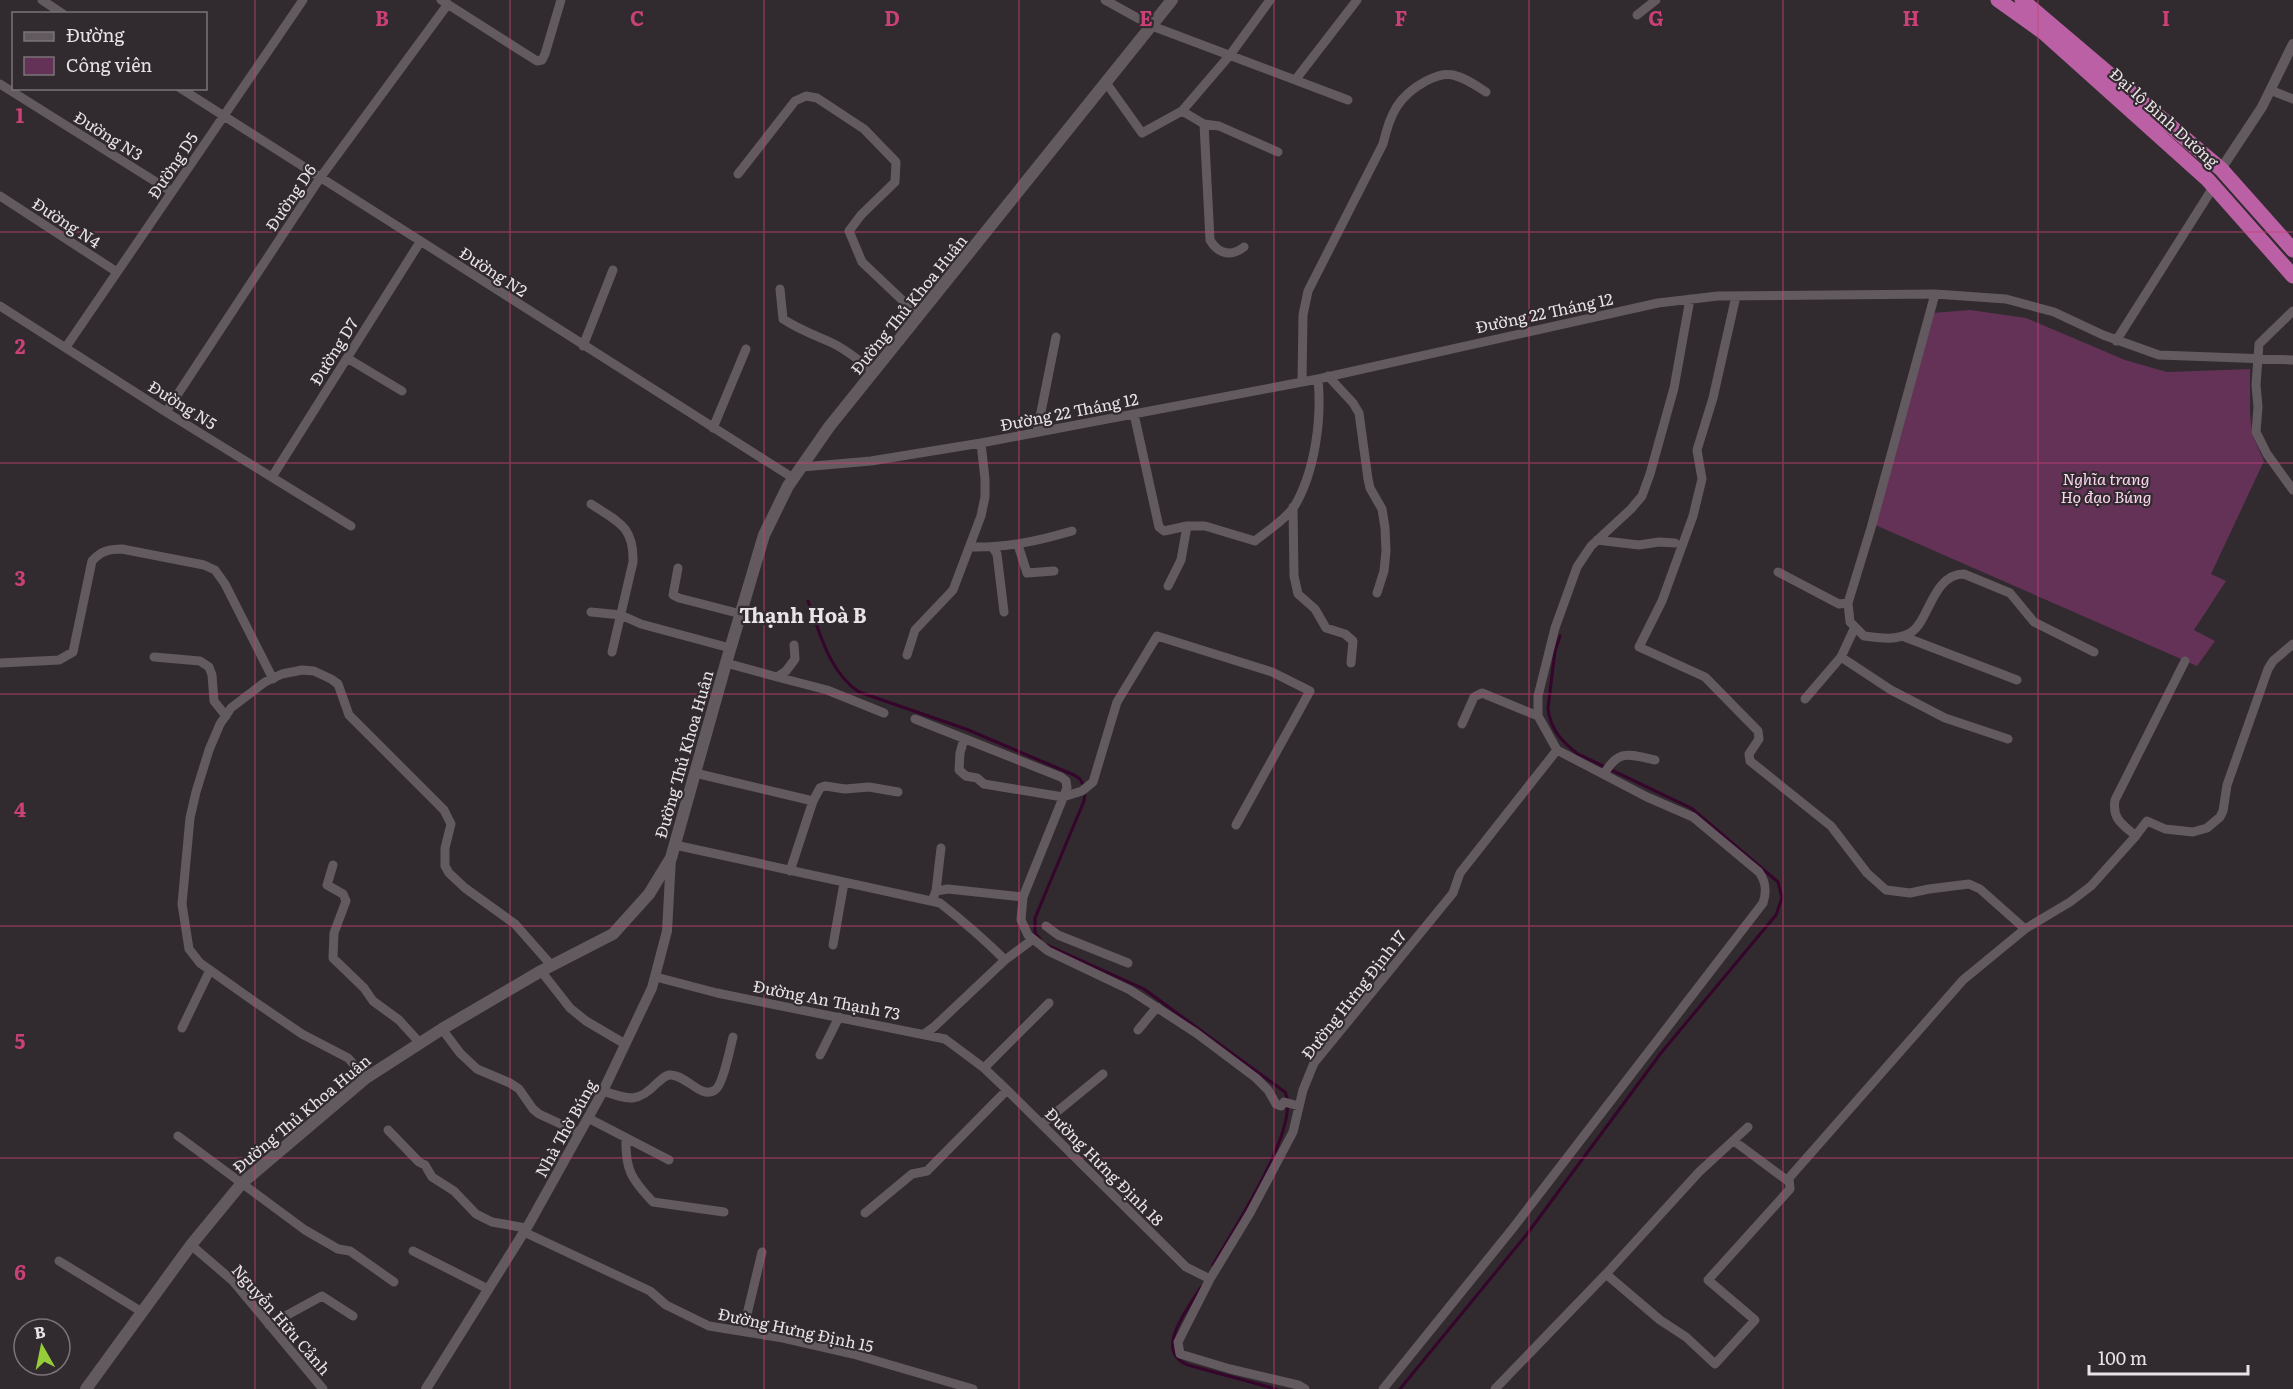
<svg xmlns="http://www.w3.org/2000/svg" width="2293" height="1389" viewBox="0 0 2293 1389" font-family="Literata,serif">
  <rect width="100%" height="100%" fill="#312a2e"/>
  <path fill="#643257" d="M1970,310l56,8 99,42 42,12 83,-3v44l2,21 12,27 -53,113 15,7 -32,49 21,11 -18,25 -324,-142 59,-211z"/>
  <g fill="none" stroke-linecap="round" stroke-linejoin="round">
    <path stroke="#35052b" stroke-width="3" d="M808,601c12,32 21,71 51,91l107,37 108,46 6,4 4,7
      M1040,939l-5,-6v-15l49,-117 1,-9
      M1047,945l97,44 141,103c17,34 -53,140 -72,173
      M1201,1287c-12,21 -49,64 -13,78l88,24
      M1400,1389l127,-155 134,-181 115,-138 6,-17 -4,-16 -87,-74 -113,-54c-16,-12 -28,-25 -30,-46l7,-57 5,-15"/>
    <path stroke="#635a60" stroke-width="9" d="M42,0l21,14
      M441,0l96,61 5,-1 3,-6 16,-54
      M1105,0l47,26 196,74
      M1637,15l19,-15
      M1296,79l61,-79
      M0,84l172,108
      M1107,84l35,49 40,-22 22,13 6,116c8,14 21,17 34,7
      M180,88l613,390
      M2270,90l23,9
      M1182,111l48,-56 40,-55
      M1204,124l15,2 59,26
      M738,174l57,-73 11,-5 11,2 47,31 32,33 -1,20 -34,33 -12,16 13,31 57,54
      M0,196l117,76
      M780,289l3,30c15,10 31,16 47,23 16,7 30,19 44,30
      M1736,296l-23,102 -16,52 5,29 -9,37 -31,85 -23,46 66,30 53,54 1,8 -10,15 1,7 81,65 36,47 19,17 24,3 19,-4 40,-5 11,5 45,40 45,-27 21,-16 43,-48 13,-17 18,8 28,3 14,-4 13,-11 3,-6 4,-26 41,-116 5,-8 20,-17
      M0,306l166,106 185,114
      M2293,311l-34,33 -3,41 2,22 -2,25 11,22 26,36
      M2116,341l98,-155
      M583,346l30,-76
      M66,347l237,-347
      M347,358l55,33
      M1328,376l25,27 6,10 9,66 2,9 12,21 3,19 1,23 -2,20 -7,22
      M1302,382l1,-67 5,-24 75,-147c7,-30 15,-48 43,-63 8,-4 17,-8 27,-6 13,3 22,10 33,17
      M166,412l154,-234 128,-174
      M1134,414l25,113 5,4 23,-5h18l50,15c12,-10 30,-21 39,-34 21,-35 28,-88 24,-128
      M713,428l33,-79
      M1037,432l19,-95
      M802,467l69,-6 110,-18 337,-64 340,-76 60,-7 217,-2 71,5 48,13 49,23 56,20 134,5
      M272,477l148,-235
      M591,504c27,18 43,22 42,58l-21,90
      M1293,507l1,69 4,18 17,15 11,19 19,6 8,7 -2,22
      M1597,540l42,5 20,-3 16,1
      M1018,545l9,28 27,-2
      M970,547c36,1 68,-6 102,-16
      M993,548l4,6 7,58
      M678,568l-5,27 6,3 62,16
      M1778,572l61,32 9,-1 23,-75 64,-234
      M1168,586l13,-26 6,-34
      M1848,603l2,19 14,14c16,2 31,5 46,-3 19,-10 22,-59 54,-59l46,19 24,29 60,30
      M591,612l30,3 20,9 89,24
      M1855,627l-14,30 50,33 54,28 63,21
      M1902,636l115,44
      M907,655l8,-25 38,-40 28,-74 4,-19v-18l-4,-36
      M154,657l46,4 9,6 3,8 2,26 12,15
      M0,663l59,-3 14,-8 19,-91c9,-10 17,-12 30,-12l82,16 11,5 10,14 48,95
      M726,663l51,14 9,-6 9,-12 -1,-14
      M777,677l50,13 57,23
      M1805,699l36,-42
      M915,719l146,58 5,4 1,7 -44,109 -2,23 7,15 20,16 82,39 66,43 60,45 12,12 8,14 5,2 3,-4 15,4
      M1462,724l12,-27 8,-4 56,23
      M964,739l-4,14 -1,17 7,6 11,2 7,6 79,13 19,-6 11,-9 24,-80 40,-66 115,36 38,19 -74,134
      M695,773l118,28
      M1604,774c15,-26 26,-19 51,-14
      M2136,836c-14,-12 -24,-17 -21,-36l70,-139
      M675,845l265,58c23,18 45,37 65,57
      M333,865l-6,20 16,9 3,7 -12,32 -1,25 31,30 9,13 26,19 20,22
      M790,871l23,-70 7,-13 5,-2 20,3 24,-2 29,5
      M936,891l5,-43
      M932,901l4,-10 12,-2 75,8
      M1046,926l12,9 70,28
      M833,945l11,-62
      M541,971l29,37 16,13 39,23
      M656,977l61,16 228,46 39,29 23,22 179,177 24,12
      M182,1028l28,-58
      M442,1029l18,24 17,16 33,14 9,6 14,20 6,5 41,19
      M1138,1030l19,-23
      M924,1034l10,-7 71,-67 27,-20
      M820,1055l19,-38
      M984,1068l65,-65
      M366,1078l-18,-20 -46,-24 -47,-32 -55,-39 -11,-14 -7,-45 8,-86 6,-26 13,-42 11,-26 11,-16 34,-26 17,-8 20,-4 12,1 17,8 7,5 11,31 95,95 7,14 -6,24v18l4,7 16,15 50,36 37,42
      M603,1091c25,8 34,13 54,-8 4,-3 7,-7 12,-8 16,-2 32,25 46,15 8,-5 15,-42 18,-53
      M588,1118l81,42
      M1042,1124l61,-50
      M388,1130l31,32 6,3 7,12 22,14 22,23 16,8 34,6
      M178,1136l127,94 33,19 12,2 44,31
      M626,1138c-1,31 5,41 27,64l71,10
      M1734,1141l54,40
      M865,1213l47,-39 15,-3 80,-81
      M524,1232l126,59 16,14 43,21 74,12 70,16 120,35
      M191,1245l42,36 90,108
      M413,1251l75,38
      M59,1261l83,51
      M1606,1274l54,46 26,17 29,27 40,-44 -47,-40 82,-91 -1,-11 174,-198 62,-51
      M269,1325l53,-29 31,20
      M743,1331l19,-79
      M1305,1389l-7,-4 -68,-16 -50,-15 -2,-12 32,-63 40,-66 43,-81 10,-42 11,-27 139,-170 7,-20 97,-123
      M1383,1389l130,-161 250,-325c4,-12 3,-21 -4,-31l-66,-55 -46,-20 -90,-47 -19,-34v-20l17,-68 22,-61 14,-21 40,-37 11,-13 8,-22 24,-86 16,-89
      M1495,1389l111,-115 93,-102 49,-45"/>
    <path stroke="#635a60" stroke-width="10" d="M2221,169l41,-62 31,-63
      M426,1389l103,-165 74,-133 49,-103 15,-57 4,-73"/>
    <path stroke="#635a60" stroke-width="12" d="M86,1389l105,-144 51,-62 124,-105 76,-49 99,-58 72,-37 36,-40 22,-36 55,-195 38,-128 24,-49 41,-59 343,-427"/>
    <path stroke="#bb60a4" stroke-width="15" d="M1998,0l45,32 165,148 85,96
      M2022,0l199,169 72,81"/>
  </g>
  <path fill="none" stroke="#ca4177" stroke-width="1.5" stroke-opacity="0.55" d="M255,0v1389M510,0v1389M764,0v1389M1019,0v1389M1274,0v1389M1529,0v1389M1783,0v1389M2038,0v1389M0,232h2293M0,463h2293M0,694h2293M0,926h2293M0,1158h2293"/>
  <g text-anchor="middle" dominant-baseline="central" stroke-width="4.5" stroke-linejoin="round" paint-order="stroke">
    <g font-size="16" fill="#e8e3e6" stroke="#312a2e">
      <text transform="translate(2165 117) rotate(42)">Đại lộ Bình Dương</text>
      <text transform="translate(109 135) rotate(32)">Đường N3</text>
      <text transform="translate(172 165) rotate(-56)">Đường D5</text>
      <text transform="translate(290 197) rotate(-56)">Đường D6</text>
      <text transform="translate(67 222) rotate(33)">Đường N4</text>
      <text transform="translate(494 271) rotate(33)">Đường N2</text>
      <text transform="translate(908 304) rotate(-51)">Đường Thủ Khoa Huân</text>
      <text transform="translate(1544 312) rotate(-12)">Đường 22 Tháng 12</text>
      <text transform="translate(333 351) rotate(-58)">Đường D7</text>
      <text transform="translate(183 404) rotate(32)">Đường N5</text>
      <text transform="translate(1069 411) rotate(-11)">Đường 22 Tháng 12</text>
      <text transform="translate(683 754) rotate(-74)">Đường Thủ Khoa Huân</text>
      <text transform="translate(1353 994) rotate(-52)">Đường Hưng Định 17</text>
      <text transform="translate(827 999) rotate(11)">Đường An Thạnh 73</text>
      <text transform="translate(301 1113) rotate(-40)">Đường Thủ Khoa Huân</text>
      <text transform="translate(565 1128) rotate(-61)">Nhà Thờ Búng</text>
      <text transform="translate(1105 1166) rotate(45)">Đường Hưng Định 18</text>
      <text transform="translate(282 1319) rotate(49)">Nguyễn Hữu Cảnh</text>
      <text transform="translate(796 1329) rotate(12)">Đường Hưng Định 15</text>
    </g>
    <g font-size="16" font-style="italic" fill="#fed6f1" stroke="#312a2e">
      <text x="2106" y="478">Nghĩa trang<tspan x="2106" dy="18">Họ đạo Búng</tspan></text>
    </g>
    <g font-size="20" font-weight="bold" fill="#e8e3e6" stroke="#312a2e">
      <text x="803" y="614">Thạnh Hoà B</text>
    </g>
  </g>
  <g font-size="20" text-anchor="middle" font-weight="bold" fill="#ca4177" stroke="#312a2e" stroke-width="4.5" stroke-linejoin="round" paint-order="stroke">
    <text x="382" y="26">B</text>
    <text x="637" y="26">C</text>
    <text x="892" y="26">D</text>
    <text x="1146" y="26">E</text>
    <text x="1401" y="26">F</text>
    <text x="1656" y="26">G</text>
    <text x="1911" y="26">H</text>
    <text x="2166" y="26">I</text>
    <text x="20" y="123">1</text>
    <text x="20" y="354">2</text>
    <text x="20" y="586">3</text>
    <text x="20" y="817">4</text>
    <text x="20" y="1049">5</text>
    <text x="20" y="1280">6</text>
  </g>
  <rect x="12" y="12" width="195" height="78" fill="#312a2e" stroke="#7a7478" stroke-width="1.5"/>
  <rect x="24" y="32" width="30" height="9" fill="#635a60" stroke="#7a7478" stroke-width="1.5"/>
  <text x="66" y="42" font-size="18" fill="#e8e3e6">Đường</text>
  <rect x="24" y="57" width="30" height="18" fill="#643257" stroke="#7a7478" stroke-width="1.5"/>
  <text x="66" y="72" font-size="18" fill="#e8e3e6">Công viên</text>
  <g transform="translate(42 1347) rotate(351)"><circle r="28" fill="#312a2e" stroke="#7a7478" stroke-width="1.5"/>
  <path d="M0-4.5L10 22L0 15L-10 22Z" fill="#96cc3a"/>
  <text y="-9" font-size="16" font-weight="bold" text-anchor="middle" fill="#e8e3e6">B</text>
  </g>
  <path d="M2089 1365v9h159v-9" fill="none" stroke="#e8e3e6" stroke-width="3"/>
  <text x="2098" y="1365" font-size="18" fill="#e8e3e6" stroke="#312a2e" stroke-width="4.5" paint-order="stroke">100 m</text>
</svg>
